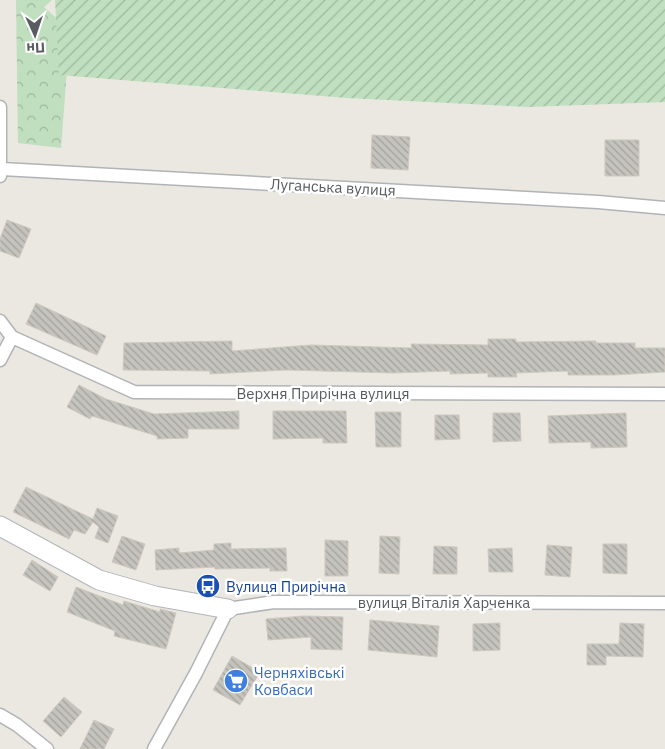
<svg xmlns="http://www.w3.org/2000/svg" width="665" height="749" viewBox="0 0 665 749" font-family="'IBM Plex Sans',sans-serif">
  <defs>
    <pattern id="forest-crowns" width="20" height="18" patternUnits="userSpaceOnUse" patternTransform="scale(1.25)"><rect width="20" height="18" fill="#bfdfbf"/><path d="M2 6a3 3 0 1 1 6 0M12 15a3 3 0 1 1 6 0" fill="none" stroke="#9eb89e"/></pattern>
    <pattern id="garden-furrows" width="10" height="10" patternUnits="userSpaceOnUse" patternTransform="scale(1.25)"><rect width="10" height="10" fill="#bfdfbf"/><path d="M-1 1l2-2M0 10L10 0M9 11l2-2" fill="none" stroke="#9eb89e"/></pattern>
    <pattern id="building-back-hatch" width="6" height="6" patternUnits="userSpaceOnUse" patternTransform="scale(1.25)"><rect width="6" height="6" fill="#c5c3bd"/><path d="M-1 5l2 2M0 0l6 6M5-1l2 2" fill="none" stroke="#a3a29d"/></pattern>
  </defs>
  <rect width="100%" height="100%" fill="#eae8e0"/>
  <path fill="url(#forest-crowns)" d="M16,0h36l-8,7 26,23 -9,118 -43,-5z"/>
  <path fill="url(#garden-furrows)" d="M55,0h610v102l-137,5 -181,-9 -288,-23z"/>
  <path fill="url(#building-back-hatch)" stroke="#cec9bf" d="M372,135l38,2 -2,33 -37,-2z
    M605,140h34v36h-34z
    M7,220l24,9 -12,29 -19,-7v-12z
    M36,303l70,33 -9,19 -71,-31z
    M488,339h28v3l80,-1v2h39v5h30v24l-51,3h-46v-4l-52,2 1,4h-29v-4l-38,1v-3l-57,2 -106,-3 -77,4v-3l-87,-1 1,-27 108,-2v10l79,-6 101,3 -1,-4 77,1z
    M79,385l27,14 48,15 85,-3v18h-51v9l-31,1v-3l-65,-20 -2,3 -23,-12z
    M273,411h73l1,32h-24v-5l-50,1z
    M375,412h26v35h-25z
    M493,413h27l1,28 -28,1z
    M626,413l1,34 -36,1v-6l-42,1 -1,-27z
    M435,415h24l1,24 -25,1z
    M26,487l67,32 4,-11 21,8 -10,27 -13,-5 4,-11 -6,-5 -8,12 -11,-4 -5,9 -56,-27z
    M122,536l23,8 -9,26 -24,-8z
    M380,536l20,1 -1,37 -20,-1z
    M325,540l23,1v35h-23z
    M231,543v6l55,-1 1,23h-17v-3l-55,1v-2l-59,3 -1,-20 24,-2v5l35,-3v-6z
    M603,544h24v30l-24,-1z
    M547,545l25,2 -2,30 -25,-2z
    M434,546l23,1v27h-24z
    M512,548l1,24h-24l-1,-23z
    M32,560l26,17 -8,14 -27,-16z
    M76,587l47,18 1,-4 36,11v-3l16,4 -10,36 -52,-13 1,-5 -48,-19z
    M304,616l39,1 -1,33 -31,-1v-12l-43,3 -2,-21z
    M370,620l69,6 -2,31 -69,-7z
    M500,623v27l-27,1v-27z
    M620,623l24,1 -1,33 -37,-1v9h-19v-21h32z
    M232,656l28,16 -20,33 -27,-15z
    M64,697l18,15 -21,25 -18,-16z
    M94,720l20,9 -10,20h-24z"/>
  <g fill="none" stroke-linecap="round" stroke-linejoin="round">
    <g stroke="#b1b3b6" stroke-width="15">
      <path id="street" d="M0,107v69
        M2,169l596,33 67,6
        M0,321l12,16 122,55 531,2
        M0,360l12,-23
        M0,715l17,10 30,24
        M154,749l42,-76 32,-64 46,-7 391,1"/>
    </g>
    <g stroke="#b2b5b9" stroke-width="21">
      <path id="secondary" d="M0,526l99,54 56,16 73,13"/>
    </g>
    <use href="#street" stroke="#fff" stroke-width="12"/>
    <use href="#secondary" stroke="#fff" stroke-width="19"/>
  </g>
  <defs>
    <g id="bus-disc" transform="scale(1.25)"><circle r="9.5" fill="#1a4fb4" stroke="#fff"/><path d="M-5-6H5V4H4V6H2V4H-2V6H-4V4H-5ZM-3.5-4V0h7V-4ZM-3.5 1.2v1.5H-2V1.2ZM2 1.2v1.5H3.5V1.2Z" fill="#fff"/></g>
    <g id="supermarket-disc" transform="scale(1.25)"><circle r="9.5" fill="#3f7fe0" stroke="#fff"/><path d="M-6-5.5h2.5l.6 2H6L4.5 2H-2.5L-4.4-4H-6ZM-1.5 3.2a1.3 1.3 0 1 0 .1 0ZM3 3.2a1.3 1.3 0 1 0 .1 0Z" fill="#fff"/></g>
  </defs>
  <g fill-rule="evenodd">
    <use href="#bus-disc" x="208" y="586"/>
    <use href="#supermarket-disc" x="236" y="681"/>
  </g>
  <g text-anchor="middle" dominant-baseline="central" stroke-width="5" stroke-linejoin="round" paint-order="stroke">
    <g font-size="15" fill="#595c5f" stroke="#fff">
      <text transform="translate(333 187) rotate(3)">Луганська вулиця</text>
      <text x="323" y="393">Верхня Прирічна вулиця</text>
      <text x="444" y="602">вулиця Віталія Харченка</text>
    </g>
    <g font-size="15" fill="#164399" stroke="#fff" text-anchor="start">
      <text x="226" y="586">Вулиця Прирічна</text>
    </g>
    <g font-size="15" fill="#366cbe" stroke="#fff" text-anchor="start">
      <text x="254" y="672">Черняхівські<tspan x="254" dy="17">Ковбаси</tspan></text>
    </g>
  </g>
  <g transform="translate(35 35) rotate(177)" stroke="#ffffff" stroke-width="4" paint-order="stroke">
  <path d="M0-4L9 19L0 12L-9 19Z" fill="#595c5f"/>
  <text y="-8" font-size="14" font-weight="bold" text-anchor="middle" fill="#595c5f">Пн</text>
  </g>
</svg>
